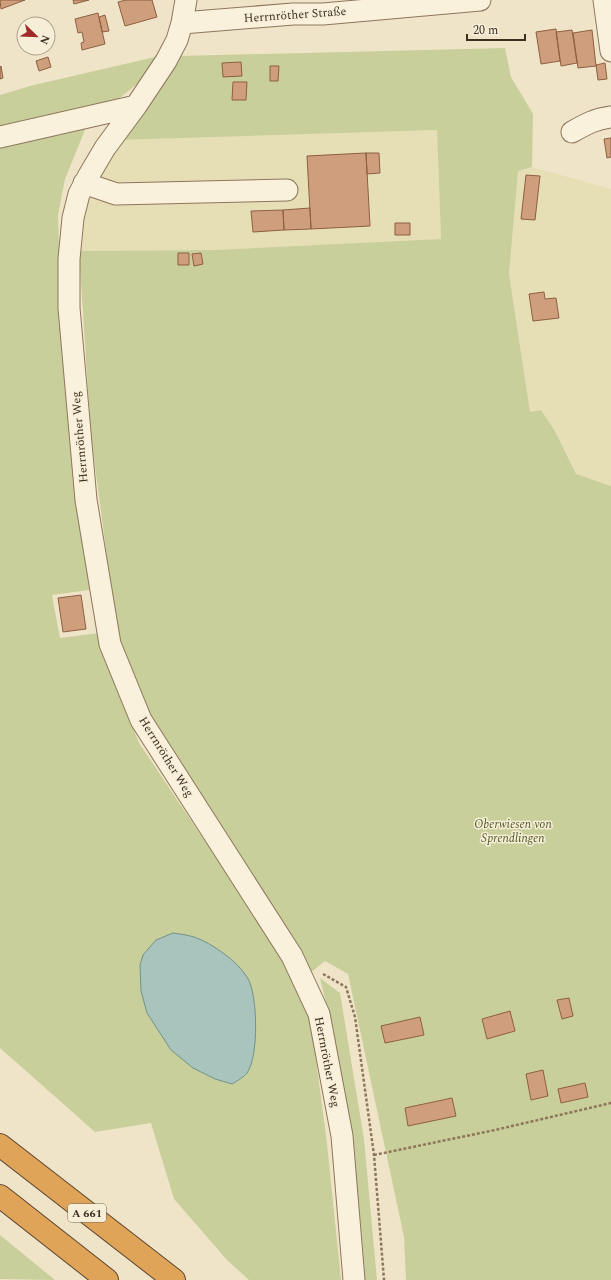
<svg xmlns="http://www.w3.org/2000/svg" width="611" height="1280" viewBox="0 0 611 1280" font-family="Spectral,serif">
  <rect width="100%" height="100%" fill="#f0e4c8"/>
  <path fill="#e6deb5" d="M437,130l4,109 -226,11 -136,1 6,-56 33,-55z
    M532,167l79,22v297l-35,-12 -21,-43 -14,-21 -11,2 -21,-138 9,-103z"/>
  <path fill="#c9cf9b" d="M505,48l6,29 22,37 -1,53 -14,4 -9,103 21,138 11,-2 14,21 21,43 35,12v794h-205l-2,-43 -56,-263 -23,-13 -27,22 -162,-282 -16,-46 -29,-219 -12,-185 136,-1 226,-11 -4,-109 -319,10 60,-84z
    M155,57l-14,24 -24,19 -117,27v-32l34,-10z
    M87,125l-22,54 -7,36 2,69 10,163 26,142 -44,6 8,43 39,-5 23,67 17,43 145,216 26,56 17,128 14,137h-92l-22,-20 -53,-61 -23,-76 -56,9 -95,-84v-903z
    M320,978l20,15 24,146 13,141h-12c-11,-101 -20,-204 -45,-302z
    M0,1235l55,45 -55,-1z"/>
  <path fill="#a9c4bc" stroke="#6f938a" d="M173,933c7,1 15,2 21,4 18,6 43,24 53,40 11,16 12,80 0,96 -3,4 -10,8 -15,11l-17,-5 -22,-11 -22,-18 -24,-37 -6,-22 -1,-26 3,-10 13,-15z"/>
  <path fill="#cf9f7d" stroke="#8d5f41" d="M0,0h25l-24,9z
    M73,0h16l-15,4z
    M126,0h26l5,17 -32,9 -7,-24z
    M98,13l7,31 -23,6 -1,-7 3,-1 -2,-10 -4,1 -3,-14z
    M105,15l4,16 -7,1 -3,-15z
    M556,29l4,32 -19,3 -5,-32z
    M572,30l5,33 -16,3 -5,-34z
    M592,30l4,36 -18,2 -5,-35z
    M48,57l3,10 -12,4 -3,-10z
    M241,62l1,14 -19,1 -1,-14z
    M605,63l2,16 -9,1 -2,-15z
    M1,66l2,12 -3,1v-12z
    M270,66h9l-1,15h-8z
    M233,82h14l-1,18h-14z
    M611,138v19l-4,1 -3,-19z
    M366,153h13l1,20 -13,1z
    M366,153l4,73 -59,3 -4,-73z
    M526,175l14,1 -5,44 -14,-1z
    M310,208l1,21 -27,1 -1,-20z
    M283,210l1,20 -31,2 -2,-21z
    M395,223h15v12h-15z
    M178,253h11v12h-11z
    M201,253l2,11 -9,2 -2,-12z
    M544,292l1,7 11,-1 3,20 -26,3 -4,-27z
    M81,595l5,34 -23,3 -5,-34z
    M569,998l4,18 -11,3 -5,-19z
    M510,1011l5,20 -28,8 -5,-20z
    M420,1017l4,18 -39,8 -4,-17z
    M543,1070l5,26 -17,4 -5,-26z
    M585,1083l3,14 -27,6 -3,-14z
    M452,1098l4,18 -48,10 -3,-18z"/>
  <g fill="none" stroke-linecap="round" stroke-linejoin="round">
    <g stroke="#8d765c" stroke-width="23">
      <path id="minor" d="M186,0l-4,23 -5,17 -11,21 -30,45 -31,42 -16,27 -10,19 -6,24 -4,41v49l17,192 24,144 31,76 151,236 27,58 23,122 12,144
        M604,0l7,51
        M182,23l111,-9h30l157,-14
        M572,132c14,-8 23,-13 39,-15
        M0,137l136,-31
        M84,183l32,11 171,-4"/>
    </g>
    <g stroke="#5b4430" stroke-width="24">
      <path id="highway" d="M0,1145l174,135
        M0,1196l107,84"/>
    </g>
    <path stroke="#8d765c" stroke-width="2.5" stroke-dasharray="3 2" stroke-linecap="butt" d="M323,974l23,13 9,30 19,138 10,125
      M374,1155l121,-25 116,-27"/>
    <use href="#minor" stroke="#faf1dc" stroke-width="21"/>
    <use href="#highway" stroke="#e0a458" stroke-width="22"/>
  </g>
  <g text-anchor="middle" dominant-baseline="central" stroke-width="3" stroke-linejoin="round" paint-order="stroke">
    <rect fill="#f7eed8" stroke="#756857" stroke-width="1" x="68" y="1204" width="38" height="18" rx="3"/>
    <g font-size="11" font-weight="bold" fill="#3d2e20">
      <text x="87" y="1213">A 661</text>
    </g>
    <g font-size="12" fill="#3d2e20" stroke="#f7eed8">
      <text transform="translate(295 15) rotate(-4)">Herrnröther Straße</text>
      <text transform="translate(80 437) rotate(-95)">Herrnröther Weg</text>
      <text transform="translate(166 757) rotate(58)">Herrnröther Weg</text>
      <text transform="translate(327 1062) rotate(79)">Herrnröther Weg</text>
    </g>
    <g font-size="12" font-style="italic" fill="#4d5a26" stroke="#f7eed8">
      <text x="513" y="824">Oberwiesen von<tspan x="513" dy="14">Sprendlingen</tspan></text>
    </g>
  </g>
  <g transform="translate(36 36) rotate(113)"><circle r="19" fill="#f7eed8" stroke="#ada18e"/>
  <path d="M0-3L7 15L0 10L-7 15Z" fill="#9e2a2b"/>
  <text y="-6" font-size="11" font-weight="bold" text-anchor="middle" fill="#3d2e20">N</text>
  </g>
  <path d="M467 34v6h58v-6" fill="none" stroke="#3d2e20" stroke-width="2"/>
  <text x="473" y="34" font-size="12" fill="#3d2e20" stroke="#f7eed8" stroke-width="3" paint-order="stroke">20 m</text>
</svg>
